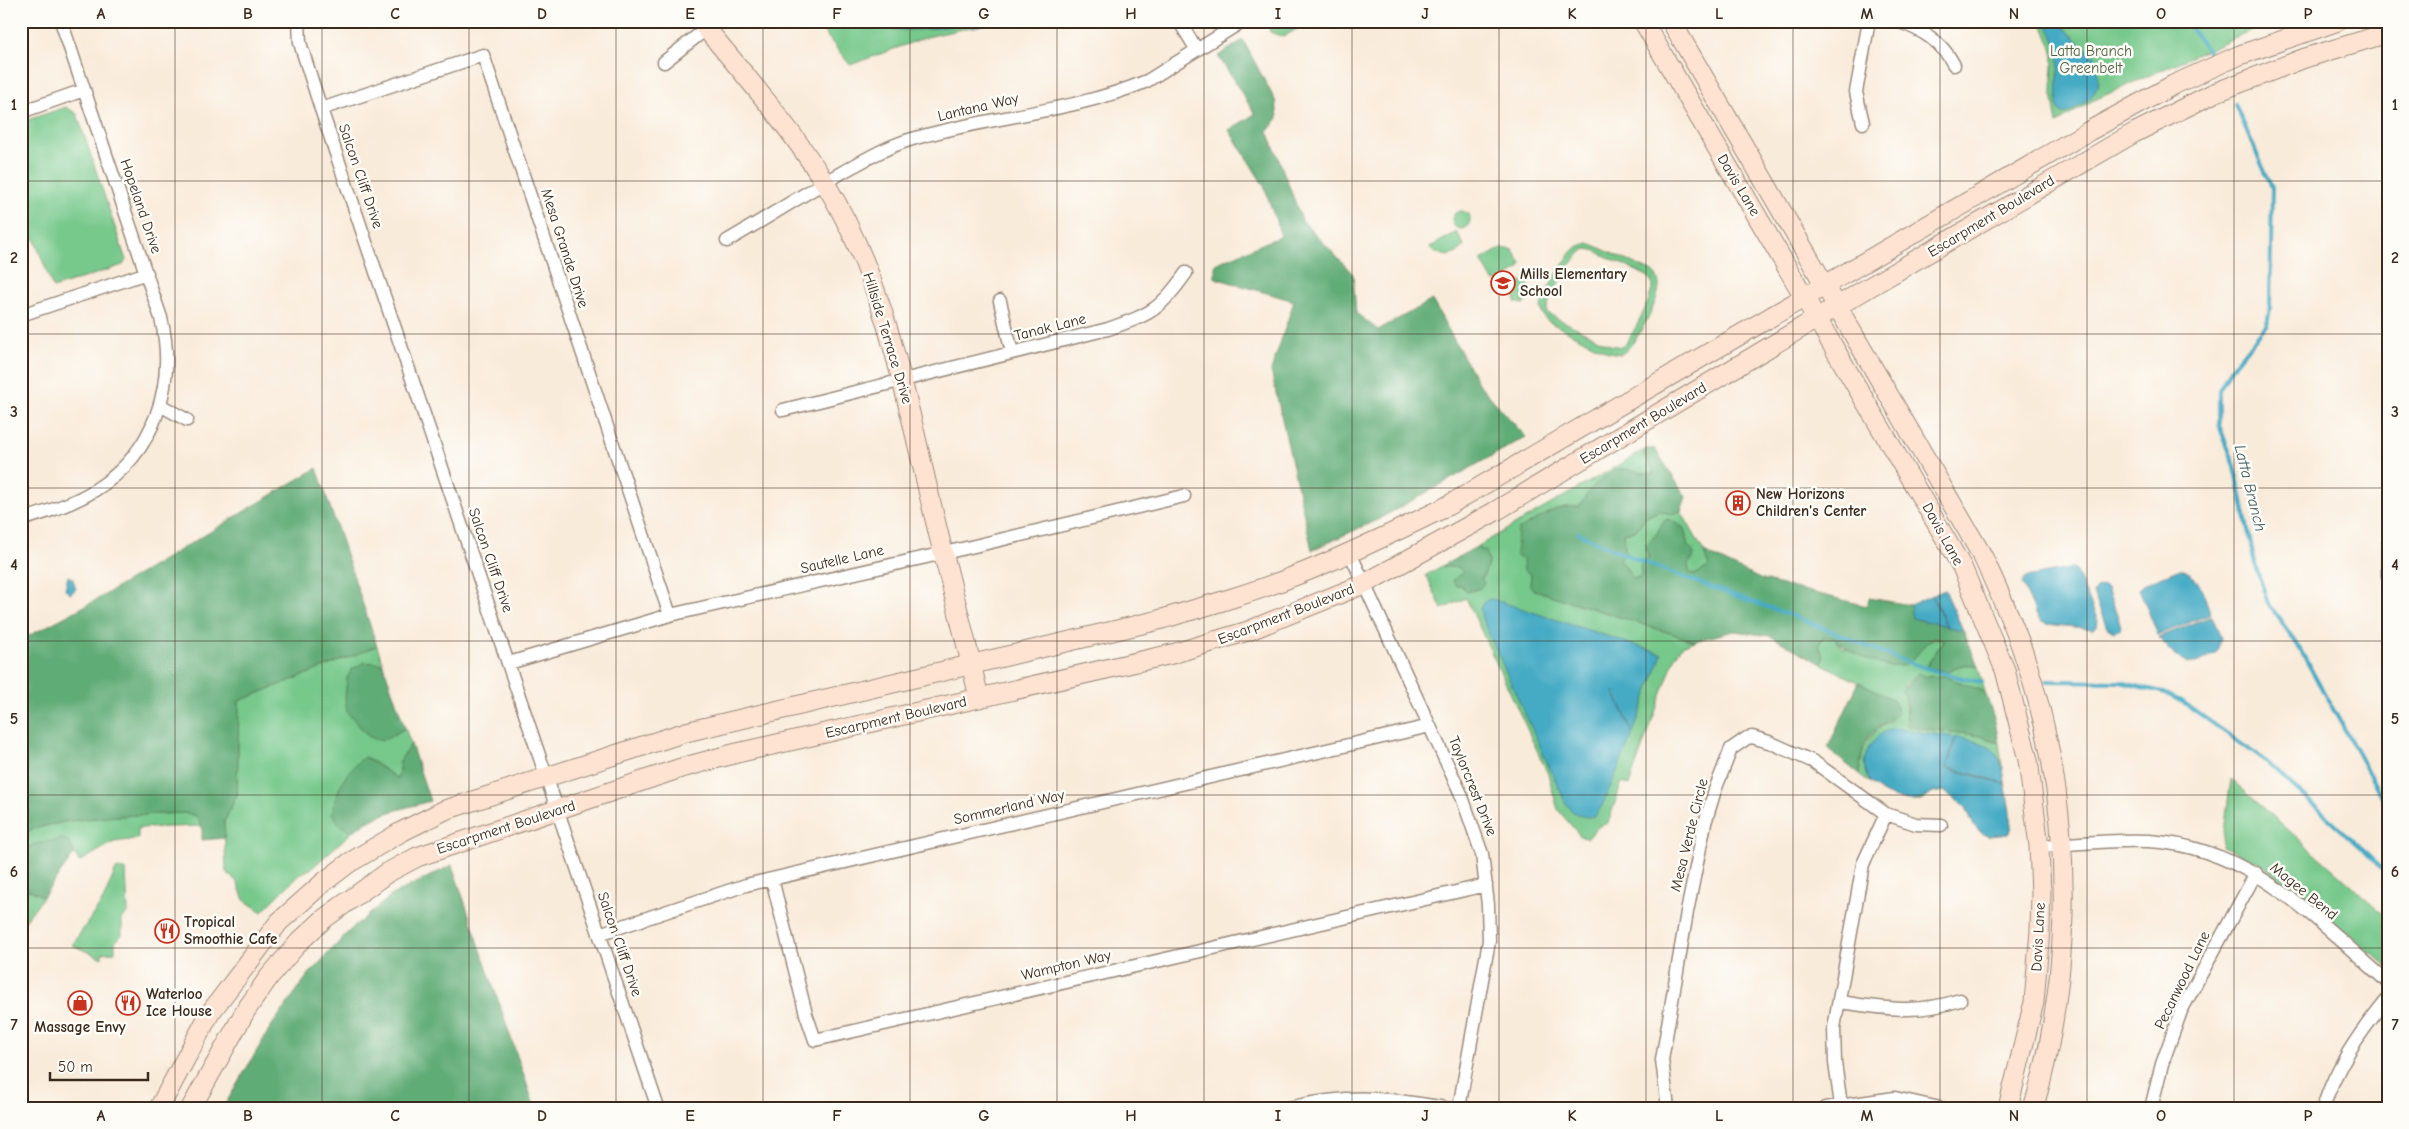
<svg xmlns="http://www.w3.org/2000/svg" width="2409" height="1129" viewBox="0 0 2409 1129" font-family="'Comic Neue',sans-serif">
  <rect width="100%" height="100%" fill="#fdfcf7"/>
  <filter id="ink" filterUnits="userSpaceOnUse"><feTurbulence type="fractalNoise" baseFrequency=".02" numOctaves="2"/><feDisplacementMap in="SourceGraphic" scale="10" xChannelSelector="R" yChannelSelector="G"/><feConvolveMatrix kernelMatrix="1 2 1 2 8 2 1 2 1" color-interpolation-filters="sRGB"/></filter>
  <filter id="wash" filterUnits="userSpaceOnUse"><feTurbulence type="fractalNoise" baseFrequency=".0096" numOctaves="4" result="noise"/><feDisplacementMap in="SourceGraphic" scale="20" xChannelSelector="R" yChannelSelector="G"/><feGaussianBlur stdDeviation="1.12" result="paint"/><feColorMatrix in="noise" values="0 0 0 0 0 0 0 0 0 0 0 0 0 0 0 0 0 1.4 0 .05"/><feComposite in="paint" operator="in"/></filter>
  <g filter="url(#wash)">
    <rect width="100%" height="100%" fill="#f9ebda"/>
    <path fill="#76c88b" stroke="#587954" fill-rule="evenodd" d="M815,21h182l-70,16 -77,28z
      M1271,21h40l-28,16 -13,-5 -2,-6z
      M2041,21h231l-180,80 -35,22 -5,-29 1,-43z
      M66,107l11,7 49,146 -3,5 -70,23 -32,-84v-82z
      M1452 220a9 9 0 1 1 18 0a9 9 0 1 1-18 0Z
      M1457,232l7,13 -8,9h-5l-3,2 -15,-4 -3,-5z
      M1589,243l64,29c4,5 6,8 6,14 0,15 -25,63 -38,68l-13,-2 -59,-30c-5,-4 -8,-8 -8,-14 0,-11 25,-51 34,-59 4,-4 9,-5 14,-6zM1586,249l7,1 54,26c3,3 5,6 5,10 0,12 -21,54 -30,61l-12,-2 -63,-32c-3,-11 28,-59 39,-64z
      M1502,248l11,2 8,14 -1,4 -11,7 -2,6 -3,2 -11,-2 -12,-21z
      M1521,281l8,4 2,8 -7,11 -9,-2v-13z
      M1646,449l-3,6 9,11 2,8 -34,-5 -16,8 -24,30c-27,-4 -48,15 -64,35l7,16 1,11 7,6 -1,10 4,5 161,51 -13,5 -7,11 -46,128 -7,-3 -14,41 -9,3 -11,12 -7,-1 -23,-27 -10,-36 -82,-176 -24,11 -16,-34 16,-9 17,2 5,4 -3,13 6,7 13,-4c1,-10 6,-17 9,-28l-11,-14z
      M1658,511l14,3 9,-3 23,41 5,15 -15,8 -5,-3 -2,-9 6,-3 1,-5 -6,-8 -4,-19 -16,-9 -5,3 -7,13 -10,9c3,14 2,28 -12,35l-14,-20 6,-7 -3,-19 12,-2 10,-13z
      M1823,637l12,1 8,10 57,18c20,-5 20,-32 44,-27l-18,28 22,5c9,-7 20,-9 30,-6l7,26 -41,-16 -18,1 -8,-4 -14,13 2,32 14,10 62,8 17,7 13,82 -3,9 -21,2 -5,-2 -9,-8 -8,-19 -22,-16 -11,2 -12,8c-25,2 -43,-12 -62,-27 5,-33 5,-35 32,-54l3,-20 -72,-36 1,-8 -4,-12z
      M377,646l6,18h-11l14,75 19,-11 6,16 -11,17 -2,18 -32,-22 -26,68 12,7 -40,36 -12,6 -38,38 -18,-12 -7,-18 -11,-10 -2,-50 13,-27 2,-94z
      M2231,779l157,139v49l-128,-104 -38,-16z
      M184,813l12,2 6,11 -64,2v11l-24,3 -35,20 -7,-15 -10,-8 -41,13v-19c52,-18 108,-17 163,-20z
      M116,869l10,1 2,42 -6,7v16l-7,7v10l-13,1v5l-30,-13 31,-45z
      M21,889l9,1 13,7 -22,29z"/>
    <path fill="#60ac77" stroke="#4e6b4a" d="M1243,40l33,62 2,16 -10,13 34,89 51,54 3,39 22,17 54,-30 46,83 48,54 -147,82 -67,31 -41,-179 23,-70 -79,-23v-14l66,-28 -17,-50 -35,-56 26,-16 -37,-58z
      M1646,449h9l31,48 -5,14 -9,3 -14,-3 -13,7 -10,13 -12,2 3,19 -6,7 14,20 7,-3 -1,-11 9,-7 -3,-14 10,-9 7,-13 5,-3 16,9 4,19 4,2c3,7 2,10 -4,14l1,9 5,3 15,-8 -5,-15 58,28 105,26 2,-8 41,7 2,13 51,12 15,36c-10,-3 -21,-1 -30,6l-22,-5 18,-27 -9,-3c-13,6 -16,19 -27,26 -18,12 -62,-11 -73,-25l-12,-1 -4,7 4,12 -1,8 -52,-28 -36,-5 -39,10 -161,-51 -4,-5 1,-10 -7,-5 -1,-11 -7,-4 2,-25c20,-10 37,-26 61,-23 6,-13 29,-39 44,-38 11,1 20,5 31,5l-2,-8 -9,-11z
      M317,468l60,178 -138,55 -2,94 -13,27 1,16 -23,2v-14l-6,-10 -12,-3c-55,3 -111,2 -163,20v-193l75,-40z
      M1478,546l2,3 6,2c3,10 3,18 -5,27l3,5 -4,5 -13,4 -6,-7 -5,1 -3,-6 10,-8 -4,-4 -17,-2z
      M365,662l18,2 22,64 -19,11 -9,1 -9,-4 -21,-24 -2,-14 2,-20 5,-9z
      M1918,673l9,4 17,-1 41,16 10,29 4,22 -17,-7 -75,-10 -1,-28 -4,-7z
      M1859,682l35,18 4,11c-9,12 -26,18 -33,31 -4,9 -4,22 -6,32l-23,-18 -8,-9z
      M411,744l19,57c-33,10 -49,10 -78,31l-12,-7 -8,-12c4,-22 14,-44 33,-56l33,22 2,-18z
      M62,839l6,2 6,13 -31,43 -13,-7 -9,-1v-37l13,-8z
      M452,865l83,243h-312l49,-83 36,-50 41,-44 43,-36z"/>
    <path fill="#44aac4" stroke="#406a71" d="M861,21h136l-26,7 -1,-6c-23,7 -89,14 -109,-1z
      M2052,21h5l40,38c0,27 6,31 -18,47 -6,4 -10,8 -17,7l-5,-7 2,-55 -11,-26z
      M2073,568l4,4 21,49 -1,5 -3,3 -48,-5 -6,-3 -18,-37 4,-7z
      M2180,569c20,4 24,28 31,45l-53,21 -19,-46 7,-6z
      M68,576l5,3 3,10 -6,5 -5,-5z
      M2103,586l4,2 14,38 -1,3 -6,3 -7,-4 -14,-35 3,-5z
      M1945,590l18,40 -16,-3 -14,-32z
      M1932,595l14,31 -34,-8 -2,-13z
      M1492,599l170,55 -29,79 -19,-42 19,43 -31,72 -7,10c-12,3 -22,-2 -29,-12l-84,-185 -2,-11 7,-8z
      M2212,616l9,22 -5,16 -20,9h-8c-11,-4 -24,-16 -29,-26z
      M1894,728l61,9 -9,31 59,16 7,41 -3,9 -21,2 -5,-2 -9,-8 -8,-19 -22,-16c-18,-1 -20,17 -48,7 -10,-3 -22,-9 -28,-19 -11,-21 5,-46 26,-51z
      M1956,737c33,7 45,9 49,46l-58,-16z"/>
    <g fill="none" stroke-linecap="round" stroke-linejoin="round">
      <path stroke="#44aac4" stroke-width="4" d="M2185,21l23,30
        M2235,104l37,84 -2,121 -3,15 -37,46 -11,20v35l16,41 20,98 13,39 29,41 91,164
        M1578,533c69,34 140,56 212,82 64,24 125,56 192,67
        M2047,681l73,1 42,10 21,10 85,61 120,110"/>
    </g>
  </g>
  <g filter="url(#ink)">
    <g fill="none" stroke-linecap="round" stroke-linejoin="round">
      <g stroke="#9a8a7c" stroke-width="15">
        <path id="street" d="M299,21l1,22 21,66 337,999
          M1179,21l18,29
          M1897,21c26,9 44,20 57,44
          M2385,21l3,10
          M664,62l42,-33
          M321,109l162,-54 187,560
          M21,112l63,-22
          M1863,123l-7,-31 13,-71
          M727,241c38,-22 75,-46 114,-68 22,-12 43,-25 68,-33 77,-24 163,-27 238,-59l96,-60
          M1000,301l12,52
          M21,315l126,-42
          M160,405l27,15
          M783,410l325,-81c43,-15 52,-19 78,-56
          M21,520c25,-8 52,-16 74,-30 60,-37 82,-106 66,-172l-100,-297
          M2388,545v31
          M1350,553l111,241 21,60 6,51 1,36 -30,167
          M509,663l161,-48 296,-67 218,-52
          M2039,846c36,-2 74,-7 110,-5 102,6 166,78 239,141
          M772,879l34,135 9,26 671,-155
          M599,934l147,-49 684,-159
          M1840,1002c44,6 76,13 120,-2
          M1841,1105l-6,-42 -1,-35 29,-164 23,-50
          M1288,1108c61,-14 96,-11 157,0
          M1668,1108l-6,-48 25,-148 18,-89 10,-33 16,-41 16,-11 5,-1 17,5 45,20 72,52 30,10 25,1
          M1825,1108l70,-10 45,10
          M2151,1108l11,-44 19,-53 75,-138
          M2323,1108c13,-42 37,-76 65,-110"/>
      </g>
      <g stroke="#9a8a7c" stroke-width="21">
        <path id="secondary" d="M700,21c43,52 89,104 125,162 60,98 81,214 107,324 15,64 33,127 47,191
          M1643,21l319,546 43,103 23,90 11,86 2,47 -1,37 -6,72 -26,106
          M1671,21l312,536c14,31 29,62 40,95 36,104 47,216 36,326 -5,43 -12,88 -26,130
          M159,1108l51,-95 69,-91 45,-40 25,-19 52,-31 44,-22 241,-78 469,-111c48,-14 95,-27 142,-46 49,-19 97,-43 145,-66l647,-378 84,-46 67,-30 98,-34
          M191,1108l55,-98 23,-33 31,-36 25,-23 62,-45 30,-16 264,-89 56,-15 435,-99 76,-23 116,-47 130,-72 372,-223 268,-156 80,-40 91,-35 83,-25"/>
      </g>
      <use href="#street" stroke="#fff" stroke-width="12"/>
      <use href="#secondary" stroke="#fee3d2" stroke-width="19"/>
    </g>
  </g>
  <path fill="none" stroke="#3b2a1e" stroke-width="1" stroke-opacity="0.55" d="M175,21v1087M322,21v1087M469,21v1087M616,21v1087M763,21v1087M910,21v1087M1057,21v1087M1204,21v1087M1352,21v1087M1499,21v1087M1646,21v1087M1793,21v1087M1940,21v1087M2087,21v1087M2234,21v1087M21,181h2367M21,334h2367M21,488h2367M21,641h2367M21,795h2367M21,948h2367"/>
  <defs>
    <g id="school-ring" transform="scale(1.25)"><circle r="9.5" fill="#fdfcf7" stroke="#c8321e" stroke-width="1.5"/><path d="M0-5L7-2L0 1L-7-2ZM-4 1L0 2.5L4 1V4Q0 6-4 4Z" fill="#c8321e"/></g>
    <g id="building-ring" transform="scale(1.25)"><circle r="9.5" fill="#fdfcf7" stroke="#c8321e" stroke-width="1.5"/><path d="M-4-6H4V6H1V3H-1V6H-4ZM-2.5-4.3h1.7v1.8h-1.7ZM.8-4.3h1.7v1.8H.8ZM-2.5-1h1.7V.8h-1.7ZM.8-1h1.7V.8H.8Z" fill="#c8321e"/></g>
    <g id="restaurant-ring" transform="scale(1.25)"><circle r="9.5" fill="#fdfcf7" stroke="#c8321e" stroke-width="1.5"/><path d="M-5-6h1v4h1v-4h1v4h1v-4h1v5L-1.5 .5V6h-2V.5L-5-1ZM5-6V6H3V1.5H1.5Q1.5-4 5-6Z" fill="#c8321e"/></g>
    <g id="shop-ring" transform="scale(1.25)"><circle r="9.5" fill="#fdfcf7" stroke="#c8321e" stroke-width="1.5"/><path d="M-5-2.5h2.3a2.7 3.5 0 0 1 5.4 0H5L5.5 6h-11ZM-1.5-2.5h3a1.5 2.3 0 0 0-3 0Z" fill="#c8321e"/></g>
  </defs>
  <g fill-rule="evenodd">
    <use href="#school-ring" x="1503" y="283"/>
    <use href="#building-ring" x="1738" y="503"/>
    <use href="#restaurant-ring" x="167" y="931"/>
    <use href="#shop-ring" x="80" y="1003"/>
    <use href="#restaurant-ring" x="128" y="1003"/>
  </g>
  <g text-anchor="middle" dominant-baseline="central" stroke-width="5" stroke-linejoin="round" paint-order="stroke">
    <g font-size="15" fill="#506144" stroke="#fdfcf7">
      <text x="2091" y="51">Latta Branch<tspan x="2091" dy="17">Greenbelt</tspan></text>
    </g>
    <g font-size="15" fill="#3b2a1e" stroke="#fdfcf7">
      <text transform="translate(978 107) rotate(-13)">Lantana Way</text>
      <text transform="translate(361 176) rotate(71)">Salcon Cliff Drive</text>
      <text transform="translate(1739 185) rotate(59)">Davis Lane</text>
      <text transform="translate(141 206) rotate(71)">Hopeland Drive</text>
      <text transform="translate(1991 216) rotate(-31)">Escarpment Boulevard</text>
      <text transform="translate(565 248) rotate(72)">Mesa Grande Drive</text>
      <text transform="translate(1050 327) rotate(-14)">Tanak Lane</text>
      <text transform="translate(888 338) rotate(73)">Hillside Terrace Drive</text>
      <text transform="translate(1643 423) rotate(-31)">Escarpment Boulevard</text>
      <text transform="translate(1943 534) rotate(61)">Davis Lane</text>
      <text transform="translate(842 559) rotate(-13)">Sautelle Lane</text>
      <text transform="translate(491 560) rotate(71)">Salcon Cliff Drive</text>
      <text transform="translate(1286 614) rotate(-21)">Escarpment Boulevard</text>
      <text transform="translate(896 717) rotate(-13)">Escarpment Boulevard</text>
      <text transform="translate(1473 786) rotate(68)">Taylorcrest Drive</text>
      <text transform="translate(1009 807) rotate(-13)">Sommerland Way</text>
      <text transform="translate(506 827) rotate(-18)">Escarpment Boulevard</text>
      <text transform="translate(1689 835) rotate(-76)">Mesa Verde Circle</text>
      <text transform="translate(2304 891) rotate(39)">Magee Bend</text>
      <text transform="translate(2038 937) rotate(-87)">Davis Lane</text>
      <text transform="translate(620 944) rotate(71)">Salcon Cliff Drive</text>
      <text transform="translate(1066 965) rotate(-13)">Wampton Way</text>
      <text transform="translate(2182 980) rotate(-64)">Pecanwood Lane</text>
    </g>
    <g font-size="15" font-weight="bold" fill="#3b2a1e" stroke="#fdfcf7" text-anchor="start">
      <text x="1520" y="274">Mills Elementary<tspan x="1520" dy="17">School</tspan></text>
      <text x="1756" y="494">New Horizons<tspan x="1756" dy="17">Children's Center</tspan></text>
      <text x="184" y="922">Tropical<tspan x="184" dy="17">Smoothie Cafe</tspan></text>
      <text x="146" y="994">Waterloo<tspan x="146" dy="17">Ice House</tspan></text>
      <text x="80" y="1027" text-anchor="middle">Massage Envy</text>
    </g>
    <g font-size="16" font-style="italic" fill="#3f5d60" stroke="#fdfcf7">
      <text transform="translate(2250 488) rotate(76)">Latta Branch</text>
    </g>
  </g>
  <rect width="2409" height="1129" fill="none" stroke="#fdfcf7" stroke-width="55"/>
  <path d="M50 1072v8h98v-8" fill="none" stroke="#3b2a1e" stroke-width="2.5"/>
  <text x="58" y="1072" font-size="15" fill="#3b2a1e" stroke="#fdfcf7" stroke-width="4" paint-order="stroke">50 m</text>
  <rect x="28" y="28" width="2354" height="1074" fill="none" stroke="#3b2a1e" stroke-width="2"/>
  <g font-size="16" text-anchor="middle" font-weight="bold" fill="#3b2a1e">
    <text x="101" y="19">A</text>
    <text x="248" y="19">B</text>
    <text x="395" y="19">C</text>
    <text x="542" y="19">D</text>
    <text x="690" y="19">E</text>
    <text x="837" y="19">F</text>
    <text x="984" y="19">G</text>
    <text x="1131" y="19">H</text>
    <text x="1278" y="19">I</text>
    <text x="1425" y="19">J</text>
    <text x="1572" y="19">K</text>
    <text x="1719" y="19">L</text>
    <text x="1867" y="19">M</text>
    <text x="2014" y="19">N</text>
    <text x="2161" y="19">O</text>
    <text x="2308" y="19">P</text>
    <text x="14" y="110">1</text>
    <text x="2395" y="110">1</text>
    <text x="14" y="263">2</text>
    <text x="2395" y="263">2</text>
    <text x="14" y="417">3</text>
    <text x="2395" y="417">3</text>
    <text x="14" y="570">4</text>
    <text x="2395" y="570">4</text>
    <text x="14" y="724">5</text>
    <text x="2395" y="724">5</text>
    <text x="14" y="877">6</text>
    <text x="2395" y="877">6</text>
    <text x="14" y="1030">7</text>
    <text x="2395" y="1030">7</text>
    <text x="101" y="1121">A</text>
    <text x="248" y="1121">B</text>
    <text x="395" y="1121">C</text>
    <text x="542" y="1121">D</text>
    <text x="690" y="1121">E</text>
    <text x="837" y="1121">F</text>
    <text x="984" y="1121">G</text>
    <text x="1131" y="1121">H</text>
    <text x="1278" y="1121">I</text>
    <text x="1425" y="1121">J</text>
    <text x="1572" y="1121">K</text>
    <text x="1719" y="1121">L</text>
    <text x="1867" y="1121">M</text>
    <text x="2014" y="1121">N</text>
    <text x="2161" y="1121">O</text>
    <text x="2308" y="1121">P</text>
  </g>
</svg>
